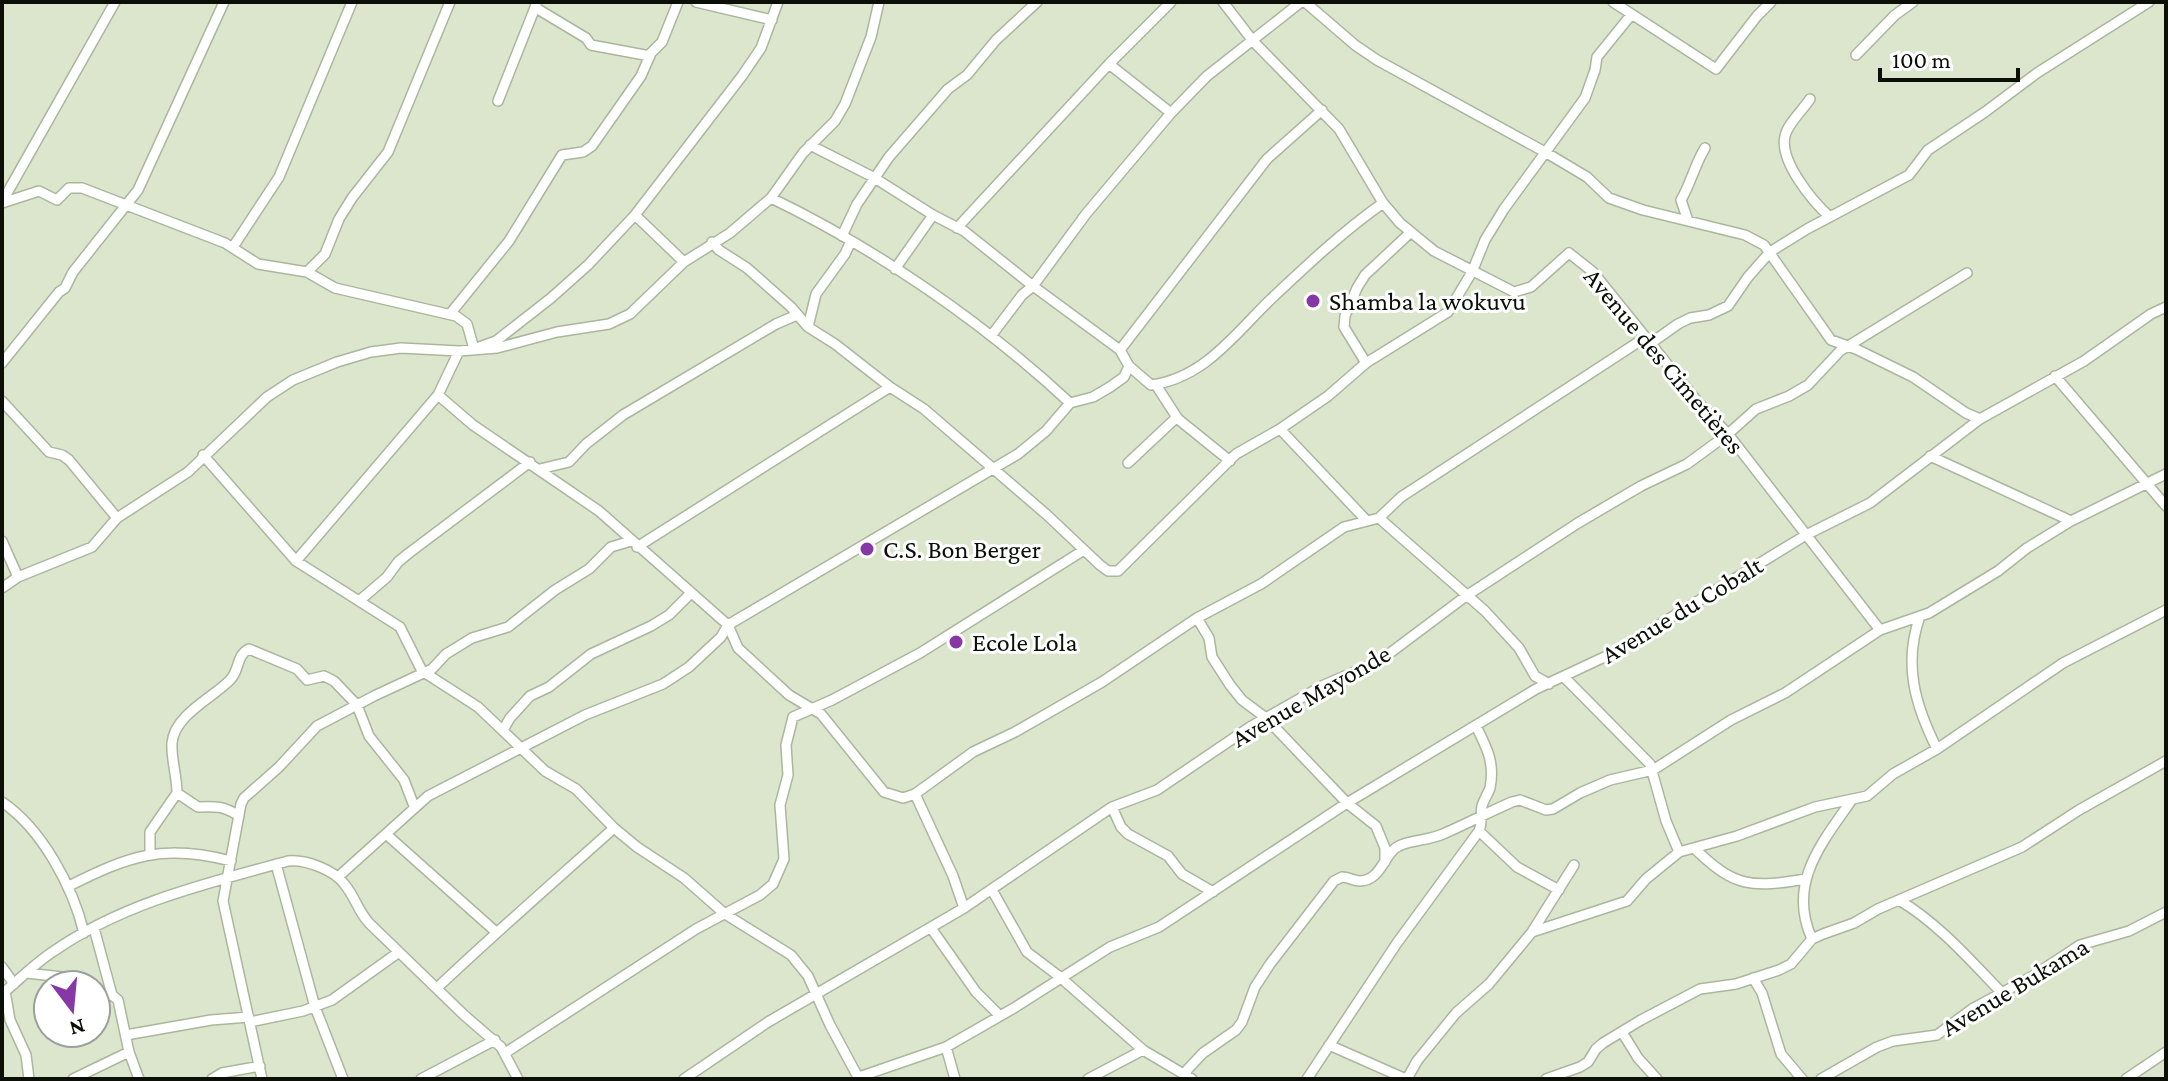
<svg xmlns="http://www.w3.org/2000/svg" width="2168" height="1081" viewBox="0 0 2168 1081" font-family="'Crimson Pro',serif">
  <rect width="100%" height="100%" fill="#dbe6cd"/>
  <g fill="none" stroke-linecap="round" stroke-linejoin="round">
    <g stroke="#acb69e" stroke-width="12">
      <path id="minor" d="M696,2l76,18
        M1171,2l-62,62 62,49
        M1223,2l30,39 86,88 44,74 17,20 34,28 80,41 17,-5 38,-34 24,19 104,129 31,33 152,196
        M1305,2l50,43 22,15 168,92 42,25 22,21 34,12 102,25 19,10 67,95 25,9 57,28 53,36 14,6
        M1613,2l103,67 41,-53 14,-14
        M536,8l50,30 5,7 59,11
        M1856,55l39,-40 18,-13
        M1810,99c-7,11 -22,24 -25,37 -6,25 28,66 45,81
        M498,101l38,-96
        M810,145l63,32 60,38
        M771,198c106,51 213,125 299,205
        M2,202l113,-200
        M2,203l37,-12 18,9 12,-12h13l143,55 33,21 49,8 28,16 121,28 11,8 7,25 22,-8 55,-43 37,-33 47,-50 107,-139 19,-28 17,-46
        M635,215l49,47
        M1688,221l-7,-21c10,-17 14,-36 24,-52
        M957,228l152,-164
        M842,236l15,-32 32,-47 59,-68 19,-14 29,-35 41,-38
        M712,242l7,8 28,18 44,39 17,20 27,17 55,43 34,22 123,106 53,50 8,6h10l118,-117 44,-25 48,-33 38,-33 82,-51 24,-40 13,-32 19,-31 81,-111 10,-28 2,-13 34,-42
        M233,247l46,-70 73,-175
        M895,269l38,-54 31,16 69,55 -11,9 -31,41
        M307,272l18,-18 14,-35 13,-21 36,-46 62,-150
        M450,314l59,-73 53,-86 21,-3 9,-6 49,-70 10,-23 11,-11 16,-40
        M808,327l8,-33 29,-40 6,-13
        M1651,343l27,-19 12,-6 19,-3 19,-9 20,-29 22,-25 37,-23 102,-54 19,-25 57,-38 52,-39 112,-71
        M1120,350l147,-191 55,-49
        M2,363l57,-71 6,-4 8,-16 65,-82 86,-188
        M1366,363l-22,-36 1,-11 12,-28 8,-13 46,-43
        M1129,366l22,19c53,-7 83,-50 119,-85 36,-34 72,-68 113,-97
        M2055,376l111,130
        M1156,385l22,34 52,42
        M438,395l35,30 126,86 129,114 10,23 51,47 32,19 63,78 19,6 12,-4 58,-42 42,-20 87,-50 95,-64 64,-34 83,-57 35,-9 22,-21 245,-160
        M2,401l47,51 13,3 7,5 48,58
        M1280,429l87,92
        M203,455l93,106 104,66 22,44 56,36 67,64 31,18 38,39 23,19 47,31 41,36 66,41 17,21 22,49 29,54
        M1930,456l141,65
        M1128,463l49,-46
        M540,469l29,-7 17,-18 37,-29 153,-91 21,-9
        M1379,518l106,93 34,37 16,28 14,8
        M2,541l16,36
        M637,547l253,-160
        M296,561l142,-166 21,-44
        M2,588l16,-11 74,-30 25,-29 71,-46 79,-75 26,-17 44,-18 34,-10 30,-4 58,3 38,-3 60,-16 52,-8 21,-10 54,-52 46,-29 41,-35 32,-45 32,-32 10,-17 26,-67 8,-35
        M359,601l28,-24 11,-15 11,-9 121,-91
        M1920,616c-17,48 -5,89 17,133
        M1197,618l12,20 3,19 18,28 12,15 24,18 81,85 29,23 9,22v14
        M1565,678l85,86 16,57 13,31
        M503,730l7,-12 20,-22 19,-9 42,-33 60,-28 18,-11 22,-22
        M177,793l21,14c18,-1 26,-1 41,9
        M915,794l38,82 11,32
        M2,802c40,27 71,85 82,131
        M1112,807l9,20 7,7 40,22 14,18 31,18
        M1479,831l38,36 42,23
        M386,834l110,98
        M1694,848c41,40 57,40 112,31
        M150,853v-21l27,-39c0,-17 -6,-34 -5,-50 2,-28 42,-46 58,-63 10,-10 6,-25 19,-31l48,20 10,11 17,-4 10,5 23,24 12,31 35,44 10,26
        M276,864l39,143 28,72
        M338,877l90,-81 157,-81 78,-31 26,-17 32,-30 7,-12 290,-171 28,-23 24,-28 23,-6 17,-10 14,-10 5,-11 -9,-16 -87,-64 53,-72 85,-101 36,-37 94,-74
        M69,886c60,-30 94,-43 162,-25
        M992,890l35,62 33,25 83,73 49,29
        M1899,900c40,24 71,60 103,93
        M94,928l18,67
        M931,928l45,64 24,24
        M1532,932l95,-31 19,-22 33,-27 58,-16 78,-29 52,-11 26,-22 44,-25 126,-86 103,-53
        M1812,939c-25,-55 9,-95 39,-138
        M2,967l12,17
        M27,973l35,4 12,8
        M1753,978l9,15 19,61 21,25
        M437,988c58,-55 118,-107 177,-160
        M5,991l5,29 16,35 3,24
        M2,994c17,-14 33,-31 52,-43 69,-48 154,-68 234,-90 17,-2 47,9 57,24 10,12 13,26 24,38l95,92 37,32 17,32
        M250,1022l53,-11 29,-11 67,-48
        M1622,1032l16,26 19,21
        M126,1035l85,-15 38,-3
        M1329,1045l77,34
        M946,1047l9,32
        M129,1052l10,27
        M505,1053l191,-124 64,-34 13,-11 11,-25 -4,-54 8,-30 -2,-30 7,-28 39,-17 88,-47 164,-103
        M1186,1076l1,-6 16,-17 33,-23 6,-8 13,-35 15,-23 64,-83 8,-4c7,0 11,4 18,4 23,-1 23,-29 41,-36 13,-5 28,-5 42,-11 23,-10 46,-22 69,-32l8,-2 26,10 7,-1 27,-16 30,-13 43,-10 78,-50 54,-27 95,-63 49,-17 69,-42 29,-23 44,-27 95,-47
        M859,1077l87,-30 68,-39 96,-61 49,-20 188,-124 189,-114 77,-36 193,-118 64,-32 110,-84 104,-58 67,-47 15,-7
        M73,1079l56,-27 -11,-52 -6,-5 -16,2
        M212,1079l10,-6 38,-7
        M262,1079l-39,-178 18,-97 3,-6 35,-31 38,-41 57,-30 58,-27 14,-15 26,-16 36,-11 47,-37 34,-21 22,-22 20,-6
        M421,1079l74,-39
        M684,1079l84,-57 196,-114 148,-101 45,-17 93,-63 74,-42 54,-23 88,-66 112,-73 63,-37 46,-22 41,-30 28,-25 33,-13 19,-11 32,-34 127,-78
        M1088,1079l55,-29
        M1307,1079l90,-136 82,-112c4,-10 1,-17 3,-25 2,-7 6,-12 8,-18 5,-25 -3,-40 -14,-62
        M1407,1079l10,-18 39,-48 33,-29 43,-52 42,-67
        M1546,1079l34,-12 8,-5 8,-13 7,-6 38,-23 59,-31 36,-5 43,-14 12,-6 21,-25 11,-5 31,-11 24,-14 144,-62 57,-37 87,-49
        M1821,1079l56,-32 16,-6 44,-6 35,-26 61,-33 47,-31 49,-14 37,-19
        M2126,1079l40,-27"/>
    </g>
    <use href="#minor" stroke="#fff" stroke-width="9"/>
  </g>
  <g fill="#8837a6" stroke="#fff" stroke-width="3">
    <circle cx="1313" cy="301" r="8"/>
    <circle cx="867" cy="549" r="8"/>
    <circle cx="956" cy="642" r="8"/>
  </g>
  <g text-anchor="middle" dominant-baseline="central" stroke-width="6" stroke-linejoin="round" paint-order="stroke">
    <g font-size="26" fill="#0b0f07" stroke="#fff" text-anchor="start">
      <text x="1329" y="301">Shamba la wokuvu</text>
      <text x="883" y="549">C.S. Bon Berger</text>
      <text x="972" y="642">Ecole Lola</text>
    </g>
    <g font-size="26" fill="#0b0f07" stroke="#fff">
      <text transform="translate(1664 361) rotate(50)">Avenue des Cimetières</text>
      <text transform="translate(1682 610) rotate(-31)">Avenue du Cobalt</text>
      <text transform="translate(1311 696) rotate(-30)">Avenue Mayonde</text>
      <text transform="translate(2015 987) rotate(-31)">Avenue Bukama</text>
    </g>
  </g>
  <rect width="2168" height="1081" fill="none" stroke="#0b0f07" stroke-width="8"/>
  <g transform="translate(72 1009) rotate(164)"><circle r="38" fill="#ffffff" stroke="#9d9f9c" stroke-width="2"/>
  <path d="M0-6L14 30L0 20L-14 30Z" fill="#8837a6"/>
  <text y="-12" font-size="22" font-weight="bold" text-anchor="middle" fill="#0b0f07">N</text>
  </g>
  <path d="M1880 68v12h138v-12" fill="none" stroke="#0b0f07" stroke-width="4"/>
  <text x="1892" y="68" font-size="24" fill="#0b0f07" stroke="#ffffff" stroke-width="6" paint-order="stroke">100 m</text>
</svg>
